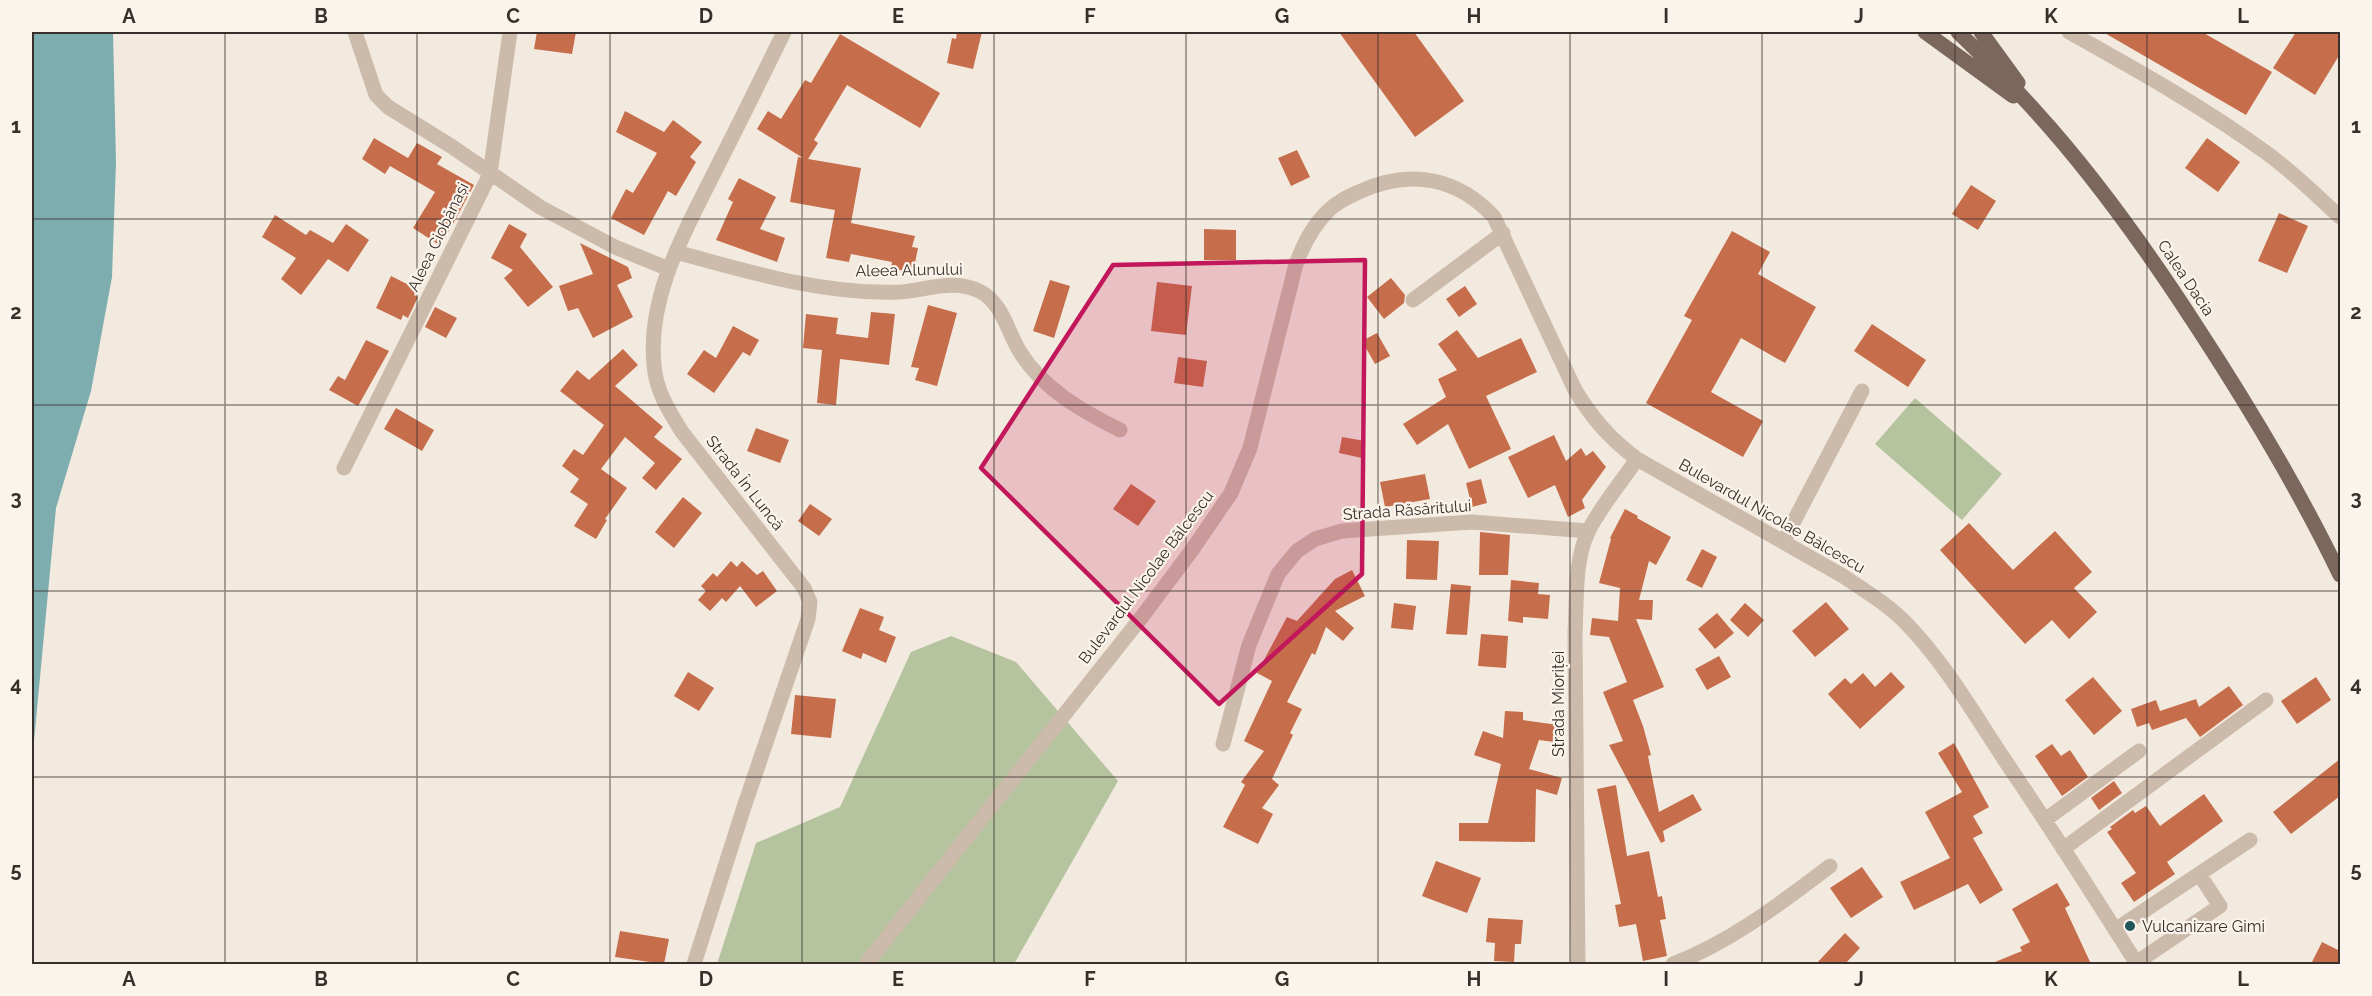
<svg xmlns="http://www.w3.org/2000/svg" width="2372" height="996" viewBox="0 0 2372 996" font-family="Raleway,sans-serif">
  <rect width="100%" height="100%" fill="#f3eadf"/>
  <path fill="#b5c39f" d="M1915,398l87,76 -40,46 -87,-76z
    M951,636l65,26 102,119 -104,183h-297l39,-121 84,-36 71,-155z"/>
  <path fill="#7eadb0" d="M32,32h81l3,130 -4,115 -21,114 -35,117 -24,254z"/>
  <path fill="#c66d4b" d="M537,32h39l-4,22 -38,-5z
    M957,32h25l-9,37 -26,-6 5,-25 4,1z
    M1339,32h75l50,69 -49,36z
    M2103,32h99l70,40 -26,43z
    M2296,32h44v22l-25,41 -42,-27z
    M840,34l100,59 -20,35 -73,-43 -33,55 4,3 -10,16 53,9 -10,55 64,13 -3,11 6,1 -5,25 -22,-5 1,-6 -41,-8 -2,8 -23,-4 9,-48 -45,-8 8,-45 5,1 -46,-29 11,-18 13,8 24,-39 6,3z
    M625,111l39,21 9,-12 29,22 -12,15 6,5 -20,34 -8,-5 -24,44 -33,-17 15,-29 7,4 24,-40 -41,-21z
    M374,138l34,20 9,-15 25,14 -5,7 37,21 -33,61 -28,-18 22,-36 -45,-26 -5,8 -23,-15z
    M2207,138l33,24 -22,30 -33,-24z
    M1297,150l13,27 -19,9 -13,-28z
    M739,178l37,19 -16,32 25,9 -8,24 -61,-22 17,-38 -5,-3z
    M1971,185l25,16 -18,29 -26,-16z
    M2279,213l29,13 -21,47 -29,-12z
    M275,215l31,20 4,-5 23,13 13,-19 23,16 -21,32 -20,-13 -27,36 -20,-16 15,-21 -34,-21z
    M509,224l18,10 -7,13 33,40 -25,20 -24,-29 9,-8 -22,-12z
    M1204,229l32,1v30h-32z
    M1732,231l38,21 -12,22 58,33 -31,56 -44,-25 -30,54 52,29 -20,36 -97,-54 46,-83 -8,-4z
    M580,243l48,24 4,11 -15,7 16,32 -40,21 -15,-30 -10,3 -9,-25 34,-12z
    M391,276l26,13 -3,6 4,2 -10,21 -5,-3 -2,5 -25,-12z
    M1391,278l14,17 -1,8 -20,16 -17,-22z
    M1050,280l20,6 -16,52 -21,-7z
    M1157,282l35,4 -6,49 -35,-4z
    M1465,286l12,18 -18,13 -13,-18z
    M928,305l29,8 -20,73 -22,-6 4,-12 -8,-1z
    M435,307l22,11 -11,20 -21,-11z
    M871,312l24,2 -6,51 -49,-6 -4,46 -19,-2 5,-53 -19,-2 3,-34 32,4 -2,16 32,4z
    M1872,324l54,36 -18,27 -54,-36z
    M733,326l26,14 -9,16 -7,-4 -29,41 -27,-19 17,-24 12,8z
    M1457,330l21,28 43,-20 16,34 -51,24 25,53 -42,20 -21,-45 -31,21 -14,-21 43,-27 -8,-18 19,-9 -19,-26z
    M1377,333l13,23 -15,8 -13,-23z
    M366,340l23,11 -31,55 -29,-16 9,-14 7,4z
    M623,349l15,16 -23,21 48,41 -9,10 28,22 -26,31 -14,-12 13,-15 -30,-26 -24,32 26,19 -22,31 2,1 -11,19 -22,-13 14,-22 -18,-12 9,-13 -17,-13 12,-17 9,6 21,-30 -44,-34 17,-21 12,10z
    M1178,357l29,4 -4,26 -29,-4z
    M396,408l38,22 -12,21 -38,-22z
    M756,428l33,12 -9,23 -33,-12z
    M1554,435l12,26 15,-13 5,8 7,-5 13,16 -24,33 3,8 -17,9 -13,-32 -27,13 -20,-41z
    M1342,437l23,4 -3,17 -23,-5z
    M1425,474l5,25 -45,8 -5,-25z
    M1481,479l6,24 -15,4 -6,-24z
    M1131,484l25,17 -18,25 -25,-17z
    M683,497l19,16 -28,35 -19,-16z
    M810,504l22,15 -13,17 -21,-15z
    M1625,509l13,7 -1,2 34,19 -15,28 -7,-4 -10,39h14l-1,20 -16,-1 28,68 -31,13 10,26 8,29 -3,1 11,56 34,-18 9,16 -39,21 2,10 -4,2 -52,-98 14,-4 -20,-49 24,-10 -18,-45 -19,-2 2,-17 26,3 2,-33 -21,-5 12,-44 -1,-1z
    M1969,523l44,47 42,-39 37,41 -18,16 23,24 -28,27 -17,-19 -27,24 -85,-94z
    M1480,532l30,3 -2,40h-29z
    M1407,540l32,1 -2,39 -31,-1z
    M1702,549l15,8 -15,31 -16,-8z
    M731,561l6,6 5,-6 15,14 6,-4 14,20 -21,16 -16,-21 -14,16 -4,-4 -12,13 -12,-11 8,-9 -5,-5 12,-13 4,4z
    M1352,570l13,26 -30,15 19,17 -11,13 -17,-14 -11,28 -3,-2 -25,49 15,7 -12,24 3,2 -21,44 7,6 -17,23 11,6 -15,30 -35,-17 22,-42 -4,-3 23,-31 -20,-10 28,-60 -15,-8 30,-56 10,4 38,-42z
    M1511,580l28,3 -1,11 12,1 -2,24 -25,-2v6l-15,-2z
    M1451,584l20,2 -4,49 -21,-1z
    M1826,602l23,27 -34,28 -23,-26z
    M1394,603l22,3 -3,24 -22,-2z
    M1745,603l19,17 -16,17 -18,-17z
    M860,608l24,9 -5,13 17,7 -10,26 -23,-10 -2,6 -19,-8z
    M1717,613l17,20 -19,16 -17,-20z
    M1481,634l27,2 -2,32 -28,-2z
    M1719,656l12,21 -24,13 -12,-21z
    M688,672l26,16 -15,23 -25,-15z
    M1891,672l14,15 -45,42 -32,-35 17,-16 6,6 12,-11 12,14z
    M2093,677l29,34 -28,24 -29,-35z
    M2316,677l15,23 -34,24 -16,-23z
    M2229,686l14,19 -43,32 -14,-19 -34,12 -3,-7 -12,4 -6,-18 25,-9 4,11 36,-12 3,8z
    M795,695l41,4 -5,39 -40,-4z
    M1505,711l18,1v8l42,6 -3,17 -23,-3 -10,29 33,9 -5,17 -21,-6 -1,53 -76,-1v-18h29l13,-59 -27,-9 9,-24 20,7z
    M1954,743l35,64 -16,9 10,17 -10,5 30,52 -23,14 -12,-20 -54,26 -14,-28 50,-24 -25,-46 37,-20 -24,-39z
    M2052,744l9,12 9,-6 18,27 -26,19 -27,-40z
    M2340,759v37l-49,38 -18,-22z
    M2114,781l8,12 -23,17 -8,-12z
    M1616,785l11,71 22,-5 9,46 4,-1 4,23 -6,1 7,36 -24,5 -7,-37 -17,3 -4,-22 6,-1 -24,-115z
    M2204,794l19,27 -56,41 8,12 -41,28 -13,-19 15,-10 -29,-41 5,-3 -2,-2 23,-17 2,3 11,-7 14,20z
    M1436,861l45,17 -14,35 -45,-17z
    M1862,867l21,30 -32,21 -21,-30z
    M2057,883l13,22 -5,3 26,56h-101l32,-13 -2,-4 10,-5 -18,-33z
    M1488,918l35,2 -2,24h-6l-1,18 -20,-1 1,-18 -9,-1z
    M620,931l49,8 -5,25 -49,-7z
    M1845,933l15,15 -15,16h-29z
    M2322,942l18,9v13h-29z"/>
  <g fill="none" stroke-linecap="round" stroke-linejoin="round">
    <path stroke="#ccbbab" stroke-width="15" d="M355,32l21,63 12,12 63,39 89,61 75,40 54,22
      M2069,32c68,38 136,76 199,122 26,19 49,42 72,63
      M676,252c72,20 149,43 224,40 27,-2 55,-14 81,0 22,12 27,41 39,60 23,37 62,59 100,78
      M1413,300l90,-67
      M344,468l146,-294 20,-142
      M1783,542l79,-151
      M1223,744l26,-99 29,-71 19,-23 18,-12 27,-8 130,-9 116,9
      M2045,820l94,-69
      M2063,849l203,-149
      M2115,930l135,-90
      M2136,963l84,-57 -21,-32
      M694,964l50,-157 64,-188 2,-17 -6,-14 -122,-156c-13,-21 -26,-41 -28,-67 -7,-71 33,-137 63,-198 23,-45 45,-90 67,-135
      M866,964l275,-346 51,-68 39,-57 19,-45 46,-184c8,-21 17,-39 33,-54 9,-9 21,-14 32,-19 49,-22 96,-14 133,26l81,173c17,28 35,49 62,69l206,117c21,14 44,28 62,46 40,41 69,92 101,140 45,66 88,134 131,202
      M1578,964l-3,-331c2,-33 -1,-71 13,-101 10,-22 35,-52 49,-73
      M1673,964c58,-22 108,-61 157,-98"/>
    <path stroke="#7b675b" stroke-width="15" d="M1925,32l88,64
      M1958,32c27,26 54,53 79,81 59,65 110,137 158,211 53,81 103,164 145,251
      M1981,32l37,51"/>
  </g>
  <path fill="#c2185b" fill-opacity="0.2" stroke="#c2185b" stroke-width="4.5" stroke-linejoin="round" d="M1365,260l-3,314 -143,130 -238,-236 132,-203z"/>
  <path fill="none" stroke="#392f2a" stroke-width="1.5" stroke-opacity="0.55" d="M225,32v932M417,32v932M610,32v932M802,32v932M994,32v932M1186,32v932M1378,32v932M1570,32v932M1762,32v932M1955,32v932M2147,32v932M32,219h2308M32,405h2308M32,591h2308M32,777h2308"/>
  <circle fill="#1f555b" stroke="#faf4ec" stroke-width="2" cx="2130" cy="926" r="6"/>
  <g text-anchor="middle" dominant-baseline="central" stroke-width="4.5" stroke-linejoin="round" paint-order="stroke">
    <g font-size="16" fill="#392f2a" stroke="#faf4ec">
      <text transform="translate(438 237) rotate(-64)">Aleea Ciobănași</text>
      <text transform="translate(909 270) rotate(-1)">Aleea Alunului</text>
      <text transform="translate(2186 278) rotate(56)">Calea Dacia</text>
      <text transform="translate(745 483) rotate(52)">Strada În Luncă</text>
      <text transform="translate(1407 510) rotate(-4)">Strada Răsăritului</text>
      <text transform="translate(1772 516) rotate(30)">Bulevardul Nicolae Bălcescu</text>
      <text transform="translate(1146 577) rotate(-53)">Bulevardul Nicolae Bălcescu</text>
      <text transform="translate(1558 704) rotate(-90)">Strada Mioriței</text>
    </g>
    <g font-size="16" fill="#392f2a" stroke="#faf4ec" text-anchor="start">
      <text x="2142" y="926">Vulcanizare Gimi</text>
    </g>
  </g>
  <rect width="2372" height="996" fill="none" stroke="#faf4ec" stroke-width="66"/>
  <rect x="33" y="33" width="2306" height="930" fill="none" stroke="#392f2a" stroke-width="2"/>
  <g font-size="20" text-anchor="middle" font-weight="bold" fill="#392f2a">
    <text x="129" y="23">A</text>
    <text x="321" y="23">B</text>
    <text x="513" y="23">C</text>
    <text x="706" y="23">D</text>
    <text x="898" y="23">E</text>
    <text x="1090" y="23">F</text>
    <text x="1282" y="23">G</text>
    <text x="1474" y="23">H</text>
    <text x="1666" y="23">I</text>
    <text x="1859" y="23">J</text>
    <text x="2051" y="23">K</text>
    <text x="2243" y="23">L</text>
    <text x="16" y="133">1</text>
    <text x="2356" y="133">1</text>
    <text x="16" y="319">2</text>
    <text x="2356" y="319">2</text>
    <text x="16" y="505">3</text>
    <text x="2356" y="505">3</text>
    <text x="16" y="691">4</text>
    <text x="2356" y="691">4</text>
    <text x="16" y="877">5</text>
    <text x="2356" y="877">5</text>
    <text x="129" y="986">A</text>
    <text x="321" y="986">B</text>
    <text x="513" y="986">C</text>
    <text x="706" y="986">D</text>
    <text x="898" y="986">E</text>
    <text x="1090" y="986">F</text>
    <text x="1282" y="986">G</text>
    <text x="1474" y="986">H</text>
    <text x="1666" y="986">I</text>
    <text x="1859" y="986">J</text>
    <text x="2051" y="986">K</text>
    <text x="2243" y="986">L</text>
  </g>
</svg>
